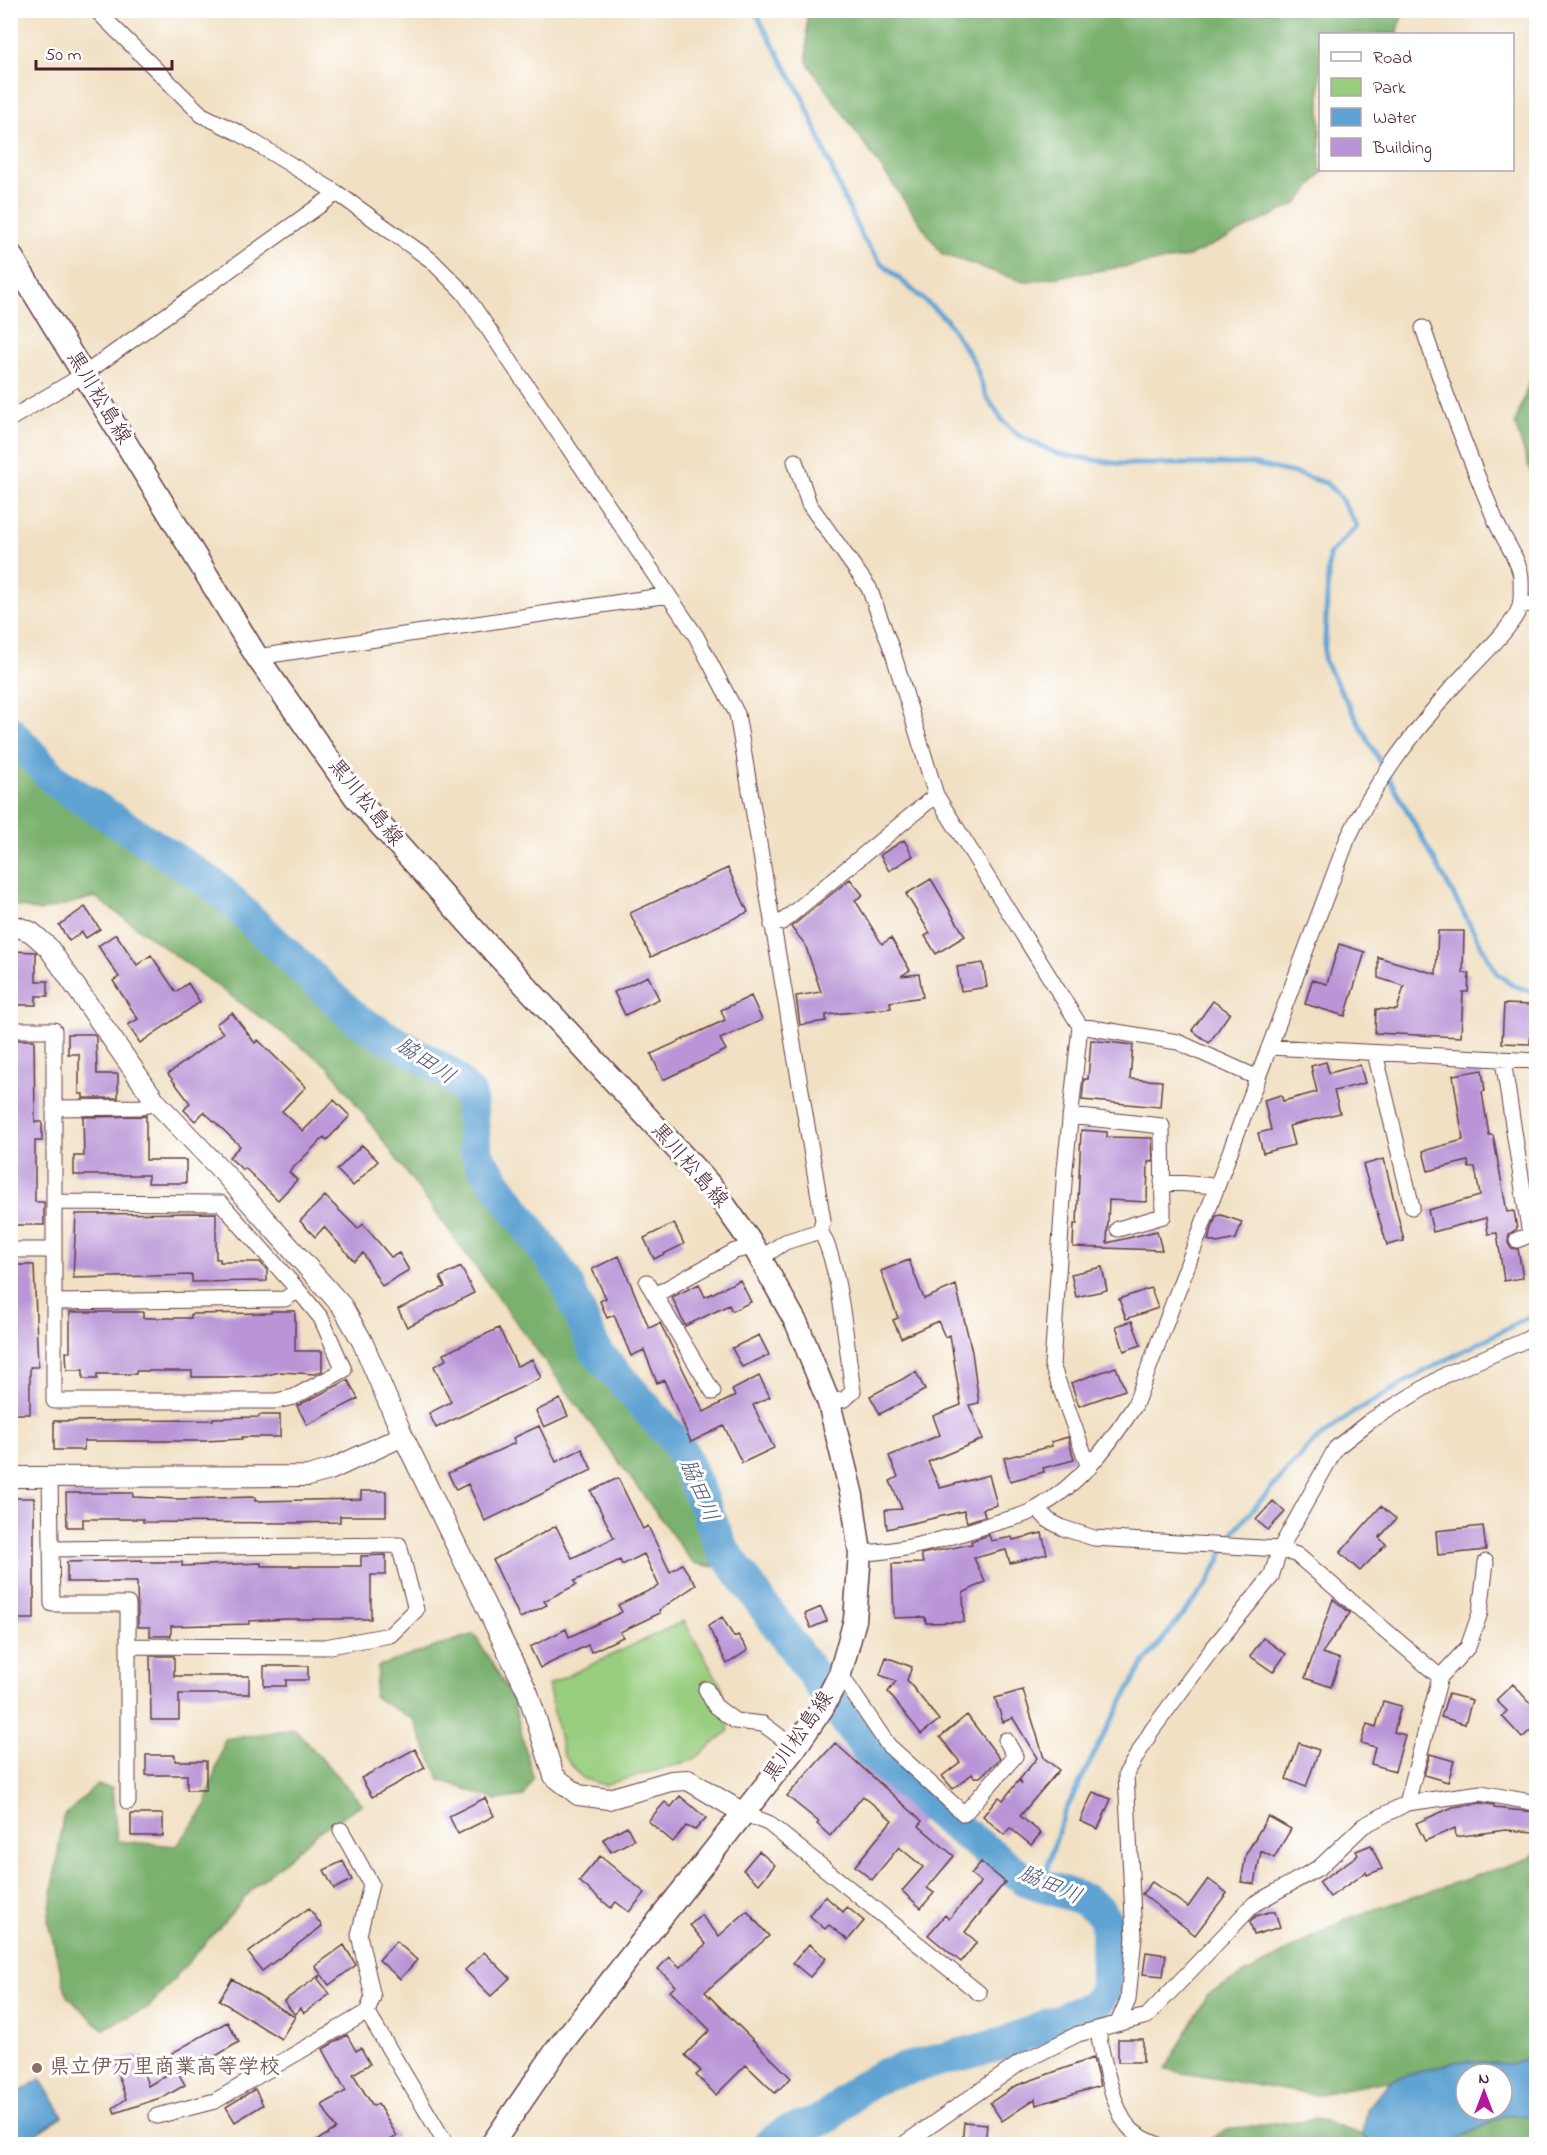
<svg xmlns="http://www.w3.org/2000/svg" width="1547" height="2155" viewBox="0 0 1547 2155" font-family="'Indie Flower','Klee One',sans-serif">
  <rect width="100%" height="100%" fill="#fff"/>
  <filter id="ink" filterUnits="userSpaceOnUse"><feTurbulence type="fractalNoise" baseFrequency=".0167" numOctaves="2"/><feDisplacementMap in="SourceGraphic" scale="12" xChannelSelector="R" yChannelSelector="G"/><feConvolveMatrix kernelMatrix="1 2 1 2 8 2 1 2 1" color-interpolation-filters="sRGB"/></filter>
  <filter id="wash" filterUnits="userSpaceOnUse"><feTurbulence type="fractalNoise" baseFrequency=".008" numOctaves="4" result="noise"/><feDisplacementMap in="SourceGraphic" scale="24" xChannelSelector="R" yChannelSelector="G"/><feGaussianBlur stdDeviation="1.35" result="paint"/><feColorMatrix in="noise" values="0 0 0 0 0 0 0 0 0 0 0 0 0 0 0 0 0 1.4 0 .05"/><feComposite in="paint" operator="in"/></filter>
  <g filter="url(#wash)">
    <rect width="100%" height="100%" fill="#f1e0c3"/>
    <path fill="#99ce7f" stroke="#727655" stroke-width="1.5" d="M684,1621l38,66 7,44 -36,29 -89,25 -22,-7 -19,-23 -15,-70z"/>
    <path fill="#7ab16e" stroke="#62684c" stroke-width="1.5" d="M807,11v-1l596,1 -6,23h-77v136h4l-26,33 -110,54 -164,25 -82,-28 -135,-192z
      M1536,362v127l-21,-65z
      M10,743l34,37 164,109 145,135 109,68 10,66 201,289 41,120 -21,-4 -364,-496 -234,-170 -55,14 -29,-6z
      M474,1634l38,63 21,81 -9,18 -28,4 -56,-20 -27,-61 -39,-22 4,-31z
      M295,1729l67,75 -40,25 -66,56 -107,122 -46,22 -36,-33 -19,-74 15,-105 34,-32 15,3 5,53 60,5 27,-37 21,-70z
      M1536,1852v204l-26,8 -51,-3 -68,19 -77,15 -149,-25 43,-76 138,-75 184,-61z
      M1536,2115v29h-89l57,-28z
      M1316,2119l47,16 9,9h-168l22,-15z"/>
    <path fill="#5ea3d3" stroke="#54617f" stroke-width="1.5" fill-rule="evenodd" d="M1536,2056v59l-32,1 -57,28h-75l-9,-9 4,-26 24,-29 68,-19 51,3zM1466,2074h36v36h-36z
      M40,2079l23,37 -43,28h-9v-46z"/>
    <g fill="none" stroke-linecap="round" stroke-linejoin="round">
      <path stroke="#5ea3d3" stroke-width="5" d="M754,10l50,90 38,94 22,46 16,22 66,57 28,43 12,34 17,25 15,14 39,19 64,10h132l41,9 32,10 14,14 17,29 -28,29 -5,105 172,312 16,13 24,8
        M1045,1886l3,-22 16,-50 36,-72 43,-78 65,-81 25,-51 77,-87 41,-31 70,-41 115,-60"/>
      <path stroke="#5ea3d3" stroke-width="33" d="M10,732l47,50 156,102 143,135 93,54 21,22 5,52 6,15 84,117 30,71 84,95 43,103 154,214 34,30 114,87 61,21 15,11 7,12 -1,65 -10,17 -94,39 -117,30 -26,15 -33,29 -41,15 -16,11"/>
    </g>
    <g id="blocks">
      <path fill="#b995d7" d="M904,840l9,16 -24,15 -9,-16z
        M728,868l20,44 -97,45 -21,-44z
        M850,879l13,16 -8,5 27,44 9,-6 19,32 -9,6 18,-2 4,23 -33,5 1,6 -65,7v6l-26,4 -4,-29 25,-4 -16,-48 -14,-17z
        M931,879l34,57 -29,18 -11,-18 5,-3 -24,-39z
        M85,907l15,22 -14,9 -4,-6 -13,9 -10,-16z
        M1438,931h26l-1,42h6l-1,19h-5l-2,45 -86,-4 1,-24 21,1 7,-24 -26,-8v-21l58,17z
        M116,934l21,31 14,-10 25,37 12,-9 12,19 -60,41 -12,-18 10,-6 -25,-38 6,-4 -21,-31z
        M1339,944l26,8 -20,64 -40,-12 7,-24 15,4z
        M10,951l26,1v29h12v15h-12v9h-24z
        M983,963l4,24 -26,4 -4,-24z
        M648,976l11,23 -34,16 -11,-23z
        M751,996l11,24 -42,19 6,11 -63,30 -12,-26 74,-34 -4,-10z
        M1213,1001l17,12 -21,30 -17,-13z
        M1504,1004l28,1 -2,39 -28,-1z
        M232,1013l23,30 3,-3 48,47 -24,24 21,20 31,-31 16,16 -23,24 -3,-3 -35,35 8,8 -19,20 -33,-32 -2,2 -14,-13 11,-11 -25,-24 -11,-10 -9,9 -11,-11 6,-7 -22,-29 55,-41 -7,-9z
        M68,1034h26l2,4 1,36h21v24h-35v-4h-4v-40h-11z
        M10,1040h24l1,82h7v19h-7v61h9v23h-34z
        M1091,1040l42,5 -3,34 32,2 -2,26 -78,-7 2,-21h4z
        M1326,1062l3,11 31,-8 5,18 -31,8 6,22 -51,13 5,19 -31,8 -5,-20 13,-3 -7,-30 17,-5 2,6 34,-9 -6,-26z
        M1482,1070l3,21 -3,1 7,43h4l14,77 7,-1 3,18 -8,5 -1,9 3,5 7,1 5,29 -19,3 -7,-48 -9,1 -2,-16 -53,14 -5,-22 52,-14 -5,-29 -6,1 -1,-7 -40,10 -5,-20 40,-11 -10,-65z
        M146,1116v44h40v23h-38v-8h-74v-19h10l-1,-39z
        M1081,1130l26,2v5l45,1 1,24h-5l-1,40 -38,-2 -2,43 50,-12 5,19 -89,-3 1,-23h3z
        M362,1145l16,16 -25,25 -16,-16z
        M1384,1159l20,82 -17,4 -24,-80z
        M325,1196l33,33 5,-5 28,33 8,-4 10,17 -27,16 -19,-33 -9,8 -30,-34 -9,10 -15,-16z
        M216,1213v46h4v3h40l7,8v11l-75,1v-7l-119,3 3,-64z
        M1221,1215l21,7 -6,17 -19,4 -9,-3 8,-24z
        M674,1223l10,21 -30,15 -10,-21z
        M619,1256l30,72 11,-5 44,89 31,-16 -3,-6 27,-14 11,21 -17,8 21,43 -32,15 -18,-37 -33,16 -27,-62 -7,3 -13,-33 -13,6 -17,-41 -7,3 -7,-17 6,-3 -14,-29z
        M909,1260l15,39 32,-14 16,67 7,51 -10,2 14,34 -55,23 12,26 49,-13 8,30 -14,4 2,7 -18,6 -3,-11 -77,18 -2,-19 17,-1 -12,-28 8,-4 -9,-21 51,-21 -7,-19 28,-11 -11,-70 -5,2 -7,-16 -37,17 -8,-18 5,-2 -17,-47z
        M10,1265h24l4,102h-8v47h-20z
        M461,1267l13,26 -67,34 -9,-18 47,-22 -5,-10z
        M1102,1267l5,23 -31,7 -5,-23z
        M740,1280l11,22 -19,9 -3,-6 -44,21 -13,-29 27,-13 6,13z
        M1151,1288l7,20 -32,11 -7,-20z
        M271,1311h24v40h27v20l-7,3 -35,-2 -18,4 -39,1h-31v-6h-56v3h-39v5h-14v-9h-16l-1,-18h4v-40h73v6h48v-4l80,-1z
        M1132,1321l9,24 -17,6 -8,-25z
        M499,1328l18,38 15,-7 9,19 -105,50 -7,-15 22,-11 -17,-36 12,-6 -3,-6z
        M759,1335l10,20 -27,12 -10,-19z
        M1116,1367l9,23 -46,16 -8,-23z
        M916,1372l9,18 -45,24 -10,-18z
        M348,1380l10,19 -51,26 -10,-19z
        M560,1399l8,17 -24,11 -8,-16z
        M259,1415h21v22h-38v2l-37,2h-121v9h-30v-29l159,-1v-2l46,-1z
        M539,1426l17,36 26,-13 10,21 -107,51 -17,-37 -12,6 -8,-17 67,-30 -2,-5z
        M1068,1437l6,23 -31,8 1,4 -34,9 -6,-23 48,-12 -1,-4z
        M618,1478l25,51 5,-3 22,46 12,-8 14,21 -37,25 1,3 -40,19 3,5 -32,15 -3,-7 -48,23 -10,-21 36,-18 3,8 53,-25 -4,-7 41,-19 -15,-32 -22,11 -2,-5 -46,21 2,4 -32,16 3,4 -27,13 -27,-58 63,-34 16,32 42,-20 -23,-47z
        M361,1491h25v25h-46v6l-46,1 -151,-1v-3h-60v8h-16l-1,-34h67v4l45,2 77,-2v4l106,-2z
        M10,1498h24v121h-24z
        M1273,1501l12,11 -17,18 -12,-10z
        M1381,1506l15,13 -17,19 7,6 -26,27 -20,-18z
        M1483,1526l3,24 -48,5 -2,-24z
        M1042,1533l5,21 -37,9 -4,-13 -32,8 11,24 -22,11 1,29 -38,1 -1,-6 -31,1 -2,-54 31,-1 -2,-9 51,-10 -1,-3 18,-6 2,6 21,-4 1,3z
        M386,1555v20h-15v44h-85l-37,2v3l-78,2v10h-21v-9h-12l-1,-45h-70v-20l75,-2v2h40v4l79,-3v3h100v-10z
        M1333,1599l17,14 -28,40 18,6 -9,28 -26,-9z
        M821,1607l6,14 -16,7 -6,-14z
        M722,1617l12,20 4,-2 10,15 -21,14 -19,-38z
        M1263,1638l23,16 -13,18 -23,-16z
        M150,1656h24v20h75v18h-70v26h-28z
        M886,1657l26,10 -5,13 32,40 -18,14 -33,-42 8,-11 -16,-6z
        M264,1666h44v14h-22v6h-22z
        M1513,1684l23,26v15l-14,13 -20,-22 5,-5 -11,-11z
        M1023,1690l21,68 15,12 -39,46 21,17 -10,12 -21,-17 -6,7 -21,-19 16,-19 4,3 16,-20 3,4 -2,-5 17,-21 -24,-40 -10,4 -8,-24z
        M1448,1694l24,6 -7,24 -24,-7z
        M1383,1701l18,5 -7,26 11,3 -10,36 -24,-7 4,-17 -14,-4 6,-19 9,3z
        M967,1715l33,44 -20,18h-6l-2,-3 -19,15 -11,-13 18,-14 -20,-25z
        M835,1743l87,78 -3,5 35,30 -27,32 7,5 -13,15 -19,-17 21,-24 -24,-20 -27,33 -17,-14 37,-46 -29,-24 -33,40 -13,-12 2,-2 -32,-26z
        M1299,1743l20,7 -13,37 -20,-8z
        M415,1749l10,19 -53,29 -11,-19z
        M1430,1754l24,7 -6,21 -24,-7z
        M146,1755h29v6h31v29h-19v-15h-41z
        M1093,1792l18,7 -13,30 -18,-8z
        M680,1796l26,22 -11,12 -9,-4 -13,16 -25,-21 17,-19 6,5z
        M485,1798l9,18 -36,18 -9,-18z
        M1481,1803l13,2v3l42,4v20l-31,-2 -49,7 -1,-9 -30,13 -9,-18 37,-16z
        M131,1814h32v22h-32z
        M1268,1816l23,13 -17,29 -13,-7 -6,33 -14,-2 5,-28z
        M627,1826l7,14 -23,12 -8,-13z
        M1371,1845l11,24 -15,6 -1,-3 -36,25 -11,-15 39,-27 -2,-4z
        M759,1851l16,14 -16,19 -16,-14z
        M600,1856l45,37 -16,19 -13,-10 -5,6 -32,-27z
        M343,1861l9,19 -18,9 -10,-19z
        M981,1862l24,20 -40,50 12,10 -16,20 -33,-27 17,-20 4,4 32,-37 -10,-8z
        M1208,1879l19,14 -32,42 -53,-41 10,-12 36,25z
        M825,1896l18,16 4,-5 17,14 -16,19 -19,-15 -4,4 -16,-14z
        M309,1908l13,18 -60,45 -14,-18z
        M747,1911l22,25 -64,56 86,86 -16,15 -29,-28 -30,30 -20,-20 5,-4 -16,-16 25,-25 -40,-39 6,-5 -18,-17 11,-12 11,10 26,-23 -16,-19 11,-10 18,21z
        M1269,1912h6l5,15 -26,8 -4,-13 6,-6z
        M396,1941l21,19 -17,19 -21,-19z
        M809,1944l17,14 -16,19 -17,-14z
        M344,1945l12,20 -27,20 -14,-19z
        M484,1952l26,26 -19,18 -26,-26z
        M1146,1952l20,3 -3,21 -20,-2z
        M320,1975l-2,4 12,15 -26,19 -4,-5 -5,7 -11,-14z
        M232,1979l63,38 -14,22 -62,-39z
        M227,2022l12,20 -28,17 -3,-5 -26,16 -10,-17z
        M347,2035l9,16 5,-3 9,16 -17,10 20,32 5,-2 19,32 -14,9h-74l27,-16 -14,-24 24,-14 -23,-42z
        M1118,2039h25v23h-25z
        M138,2054l10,32 28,-17 9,16 -19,11 -51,17 -2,-5 13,-9 -12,-37z
        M1093,2058l7,28 -64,19 -1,-6 -33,22 -12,-18 25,-17z
        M255,2089l8,16 -28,17 -9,-15z
        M964,2122l23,2 -2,21h-23z"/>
    </g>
  </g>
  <g filter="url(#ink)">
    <use href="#blocks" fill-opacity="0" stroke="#633c42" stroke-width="1.5"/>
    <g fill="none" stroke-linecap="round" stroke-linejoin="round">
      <g stroke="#633c42" stroke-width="17">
        <path id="minor" d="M96,10l106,105 37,18 98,60 94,67 33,33 232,343 41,78 86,506 -3,11
          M10,419l73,-44 254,-182
          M1520,606l16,-3
          M257,657l411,-62
          M936,795l144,231 -15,142 -13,197 37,103
          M772,925l10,-3 154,-127 -43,-142 -24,-65 -60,-84 -14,-43
          M1080,1026l98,16 80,36
          M10,1030h44c0,123 0,247 0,371h222l18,-4 50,-27 -23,-52 -23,-28 -13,9 -231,3
          M1269,1047l267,14
          M1375,1053l37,154
          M1503,1060l27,175 -13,5
          M54,1108l88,-1 14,-5
          M1070,1116l92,10 1,90 -45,13
          M1162,1182l55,4
          M54,1202l167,1 77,87
          M820,1231c20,30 27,122 33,160l-8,8 -16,4
          M10,1250h44
          M761,1258l24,-16 35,-11
          M647,1282l66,110
          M655,1295l80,-44 19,-4
          M50,1478l2,126h76v198
          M1038,1509l10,11 15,8 31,10 186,11 17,6 143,122
          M51,1549l348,-4 17,65 -26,25 -65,12 -197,-1
          M860,1553c46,-1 91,-16 135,-30 14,-4 30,-7 43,-15 42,-24 71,-63 97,-103l212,-565c26,-55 64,-104 103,-150 17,-20 64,-62 70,-84 2,-8 1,-20 1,-28 -1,-17 -17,-38 -24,-54 -27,-64 -52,-130 -74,-196
          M840,1674l48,71 76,69 51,-58 -9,-16
          M706,1689l9,17 20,15 28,3 32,24
          M1407,1803l33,-126 28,-30 12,-34 6,-51
          M743,1813l25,10 211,170
          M341,1830l30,54 -12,51 14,62 -6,15 79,132
          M1118,2023l10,-23 6,-63 -8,-163 26,-44 61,-82 58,-71 9,-28 56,-101 34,-27 77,-47 81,-35 8,-7
          M1098,2031c3,21 16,80 30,95 7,9 18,14 28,18
          M157,2116l58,-15 152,-89
          M904,2144l116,-81 58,-29 69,-18 107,-112 66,-37 43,-41 44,-23 74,-10 55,10"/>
      </g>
      <g stroke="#633c42" stroke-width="22">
        <path id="tertiary" d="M10,924l21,8 17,15 108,155 67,70 119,134 20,35 41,95 125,257 26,83 24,19 31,4 62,-18 17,-1 55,33
          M10,1477l298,-1 22,-6 73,-34"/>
      </g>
      <g stroke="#633c42" stroke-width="25">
        <path id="secondary" d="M10,254l247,403 99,141 130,145 225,243 43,61 43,77 32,79 23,93 8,57 -5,67 -15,54 -17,33 -28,41 -237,300 -66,96"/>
      </g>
      <use href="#minor" stroke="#fff" stroke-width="15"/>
      <use href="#tertiary" stroke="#fff" stroke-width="20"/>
      <use href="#secondary" stroke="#fff" stroke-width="22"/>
    </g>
  </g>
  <circle fill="#8d6e63" stroke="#fff" stroke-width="2" cx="37" cy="2068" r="6"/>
  <g text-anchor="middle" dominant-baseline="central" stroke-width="6" stroke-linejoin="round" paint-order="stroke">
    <g font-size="21" fill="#4a1f2b" stroke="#fff">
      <text transform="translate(98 398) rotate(59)">黒川松島線</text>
      <text transform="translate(365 803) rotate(51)">黒川松島線</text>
      <text transform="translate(689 1166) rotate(49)">黒川松島線</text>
      <text transform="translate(799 1737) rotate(-55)">黒川松島線</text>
    </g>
    <g font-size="21" font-weight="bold" fill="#785e54" stroke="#fff" text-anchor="start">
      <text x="49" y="2068">県立伊万里商業高等学校</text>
    </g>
    <g font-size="22" font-style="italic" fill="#535a77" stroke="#fff">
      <text transform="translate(425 1062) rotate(34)">脇田川</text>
      <text transform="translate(698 1491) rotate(67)">脇田川</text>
      <text transform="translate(1050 1886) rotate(24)">脇田川</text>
    </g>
  </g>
  <rect width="1547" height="2155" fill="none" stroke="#fff" stroke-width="36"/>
  <rect x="1319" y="33" width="195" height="138" fill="#ffffff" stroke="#b7a5aa" stroke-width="1.5"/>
  <rect x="1331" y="52" width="30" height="9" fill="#ffffff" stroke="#b7a5aa" stroke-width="1.5"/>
  <text x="1373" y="63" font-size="18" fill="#4a1f2b">Road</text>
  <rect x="1331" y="78" width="30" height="18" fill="#99ce7f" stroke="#b7a5aa" stroke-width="1.5"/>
  <text x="1373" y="93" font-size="18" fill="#4a1f2b">Park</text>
  <rect x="1331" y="108" width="30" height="18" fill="#5ea3d3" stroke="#b7a5aa" stroke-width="1.5"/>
  <text x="1373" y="123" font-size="18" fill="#4a1f2b">Water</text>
  <rect x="1331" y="138" width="30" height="18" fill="#b995d7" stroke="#b7a5aa" stroke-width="1.5"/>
  <text x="1373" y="153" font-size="18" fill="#4a1f2b">Building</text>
  <g transform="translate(1484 2092)"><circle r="28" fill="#ffffff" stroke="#b7a5aa" stroke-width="1.5"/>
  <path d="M0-4.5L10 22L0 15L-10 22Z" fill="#b5179e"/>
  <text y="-9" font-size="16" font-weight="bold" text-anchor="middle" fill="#4a1f2b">N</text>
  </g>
  <path d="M36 60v9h136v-9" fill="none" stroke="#4a1f2b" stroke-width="3"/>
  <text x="45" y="60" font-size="18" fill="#4a1f2b" stroke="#ffffff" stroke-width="4.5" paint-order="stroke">50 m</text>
</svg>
